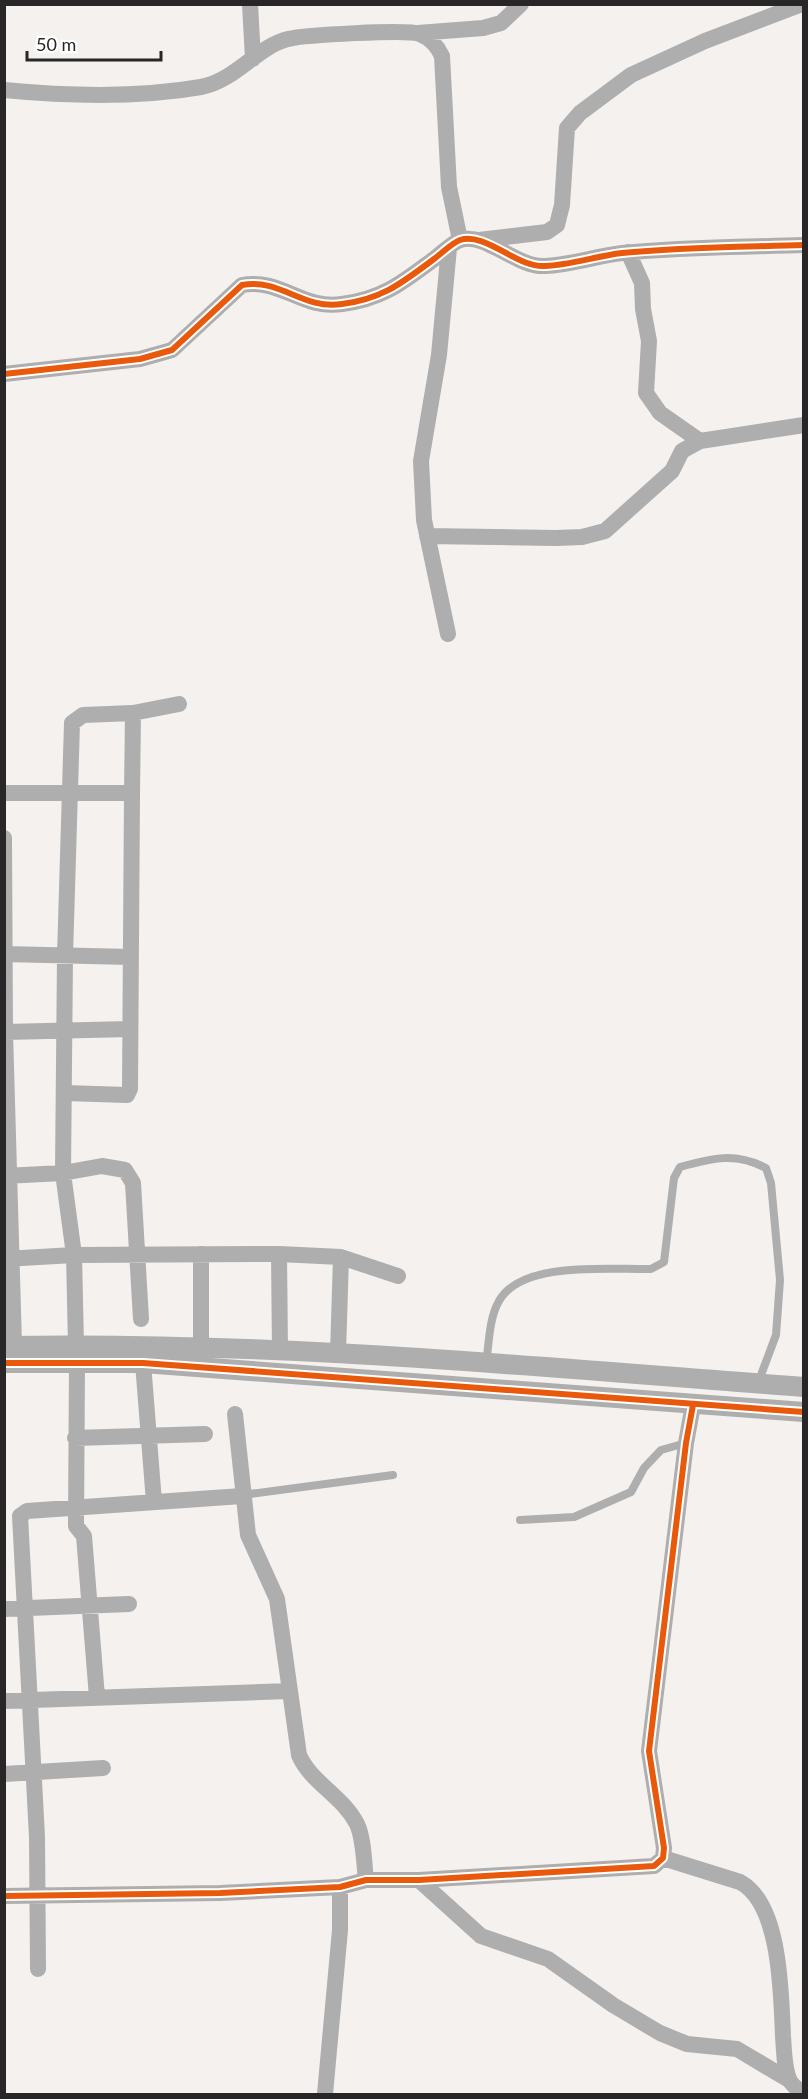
<svg xmlns="http://www.w3.org/2000/svg" width="808" height="2099" viewBox="0 0 808 2099" font-family="Lato,sans-serif">
  <rect width="100%" height="100%" fill="#f4f1ef"/>
  <g fill="none" stroke-linecap="round" stroke-linejoin="round">
    <path stroke="#aeaeae" stroke-width="8" d="M486,1364c3,-20 3,-46 13,-63 23,-41 112,-31 152,-32l13,-7 10,-84 6,-11c33,-9 55,-15 86,1l5,15 9,97 -4,55 -18,48
      M242,1495l151,-20
      M520,1520l54,-3 57,-25 13,-24 17,-18 25,-7"/>
    <path stroke="#aeaeae" stroke-width="16" d="M250,4l3,55
      M418,33l65,-5 18,-5 20,-19
      M4,90c63,6 134,8 197,-3 34,-6 57,-41 87,-48 17,-4 119,-10 132,-5 11,5 17,11 22,22l7,131 11,53
      M479,240l68,-8 10,-7 5,-20 5,-77 13,-15 51,-38 74,-34 97,-37
      M628,252l14,31 1,26 6,32 -3,52 14,20 40,28
      M4,374l136,-15 32,-9 70,-65c39,-7 60,25 100,19 41,-5 61,-22 92,-45 8,-6 18,-16 26,-19 26,-8 57,28 85,26 26,-1 51,-10 77,-13 60,-6 121,-6 182,-8
      M427,536l129,2 26,-1 23,-6 67,-60 10,-20 18,-10 104,-16
      M448,634l-24,-114 -3,-59 18,-106 10,-107
      M4,793h128l-2,296 -3,6 -62,-2
      M132,793l1,-80
      M4,838l1,194 9,313
      M4,954l127,3
      M5,1032l125,-3
      M4,1176l59,-3 39,-7 23,4 8,13 8,136
      M201,1254v95
      M279,1254l1,97
      M4,1259l70,-4 205,-1 62,3 57,19
      M76,1345l-2,-90 -11,-82 2,-217 7,-233 11,-8 50,-2 46,-9
      M338,1353l3,-96
      M77,1363l-1,163 8,10 13,161
      M143,1363l11,139
      M235,1414l13,121 29,64 22,156c12,28 44,41 58,69 7,15 7,40 9,56
      M75,1438l130,-4
      M4,1609l125,-5
      M4,1701l285,-10
      M4,1774l99,-6
      M663,1858l77,24c41,22 41,112 43,154 1,12 1,34 7,45 3,5 9,9 13,13
      M419,1880l62,56 67,23 65,46 47,28 27,11 50,5 52,31
      M4,1896l216,-3 120,-6 26,-7h53l235,-14 9,-8 1,-10 -15,-97 37,-308 7,-38
      M38,1969l-1,-132 -17,-321 7,-5 215,-15
      M325,2094l15,-164v-43"/>
    <path stroke="#aeaeae" stroke-width="20" d="M4,1346c267,-5 534,21 800,41
      M4,1363h139l661,49"/>
    <g stroke="#fff" stroke-width="10">
      <path id="cycleway" d="M4,374l136,-15 32,-9 70,-65c39,-7 60,25 100,19 41,-5 61,-22 92,-45 8,-6 18,-16 26,-19 26,-8 57,28 85,26 26,-1 51,-10 77,-13 60,-6 121,-6 182,-8
        M4,1363h139l661,49
        M4,1896l216,-3 120,-6 26,-7h53l235,-14 9,-8 1,-10 -15,-97 37,-308 7,-38"/>
    </g>
    <use href="#cycleway" stroke="#e8590c" stroke-width="6"/>
  </g>
  <rect width="808" height="2099" fill="none" stroke="#282626" stroke-width="12"/>
  <path d="M27 51v9h134v-9" fill="none" stroke="#282626" stroke-width="3"/>
  <text x="36" y="51" font-size="18" fill="#282626" stroke="#ffffff" stroke-width="4.5" paint-order="stroke">50 m</text>
</svg>
